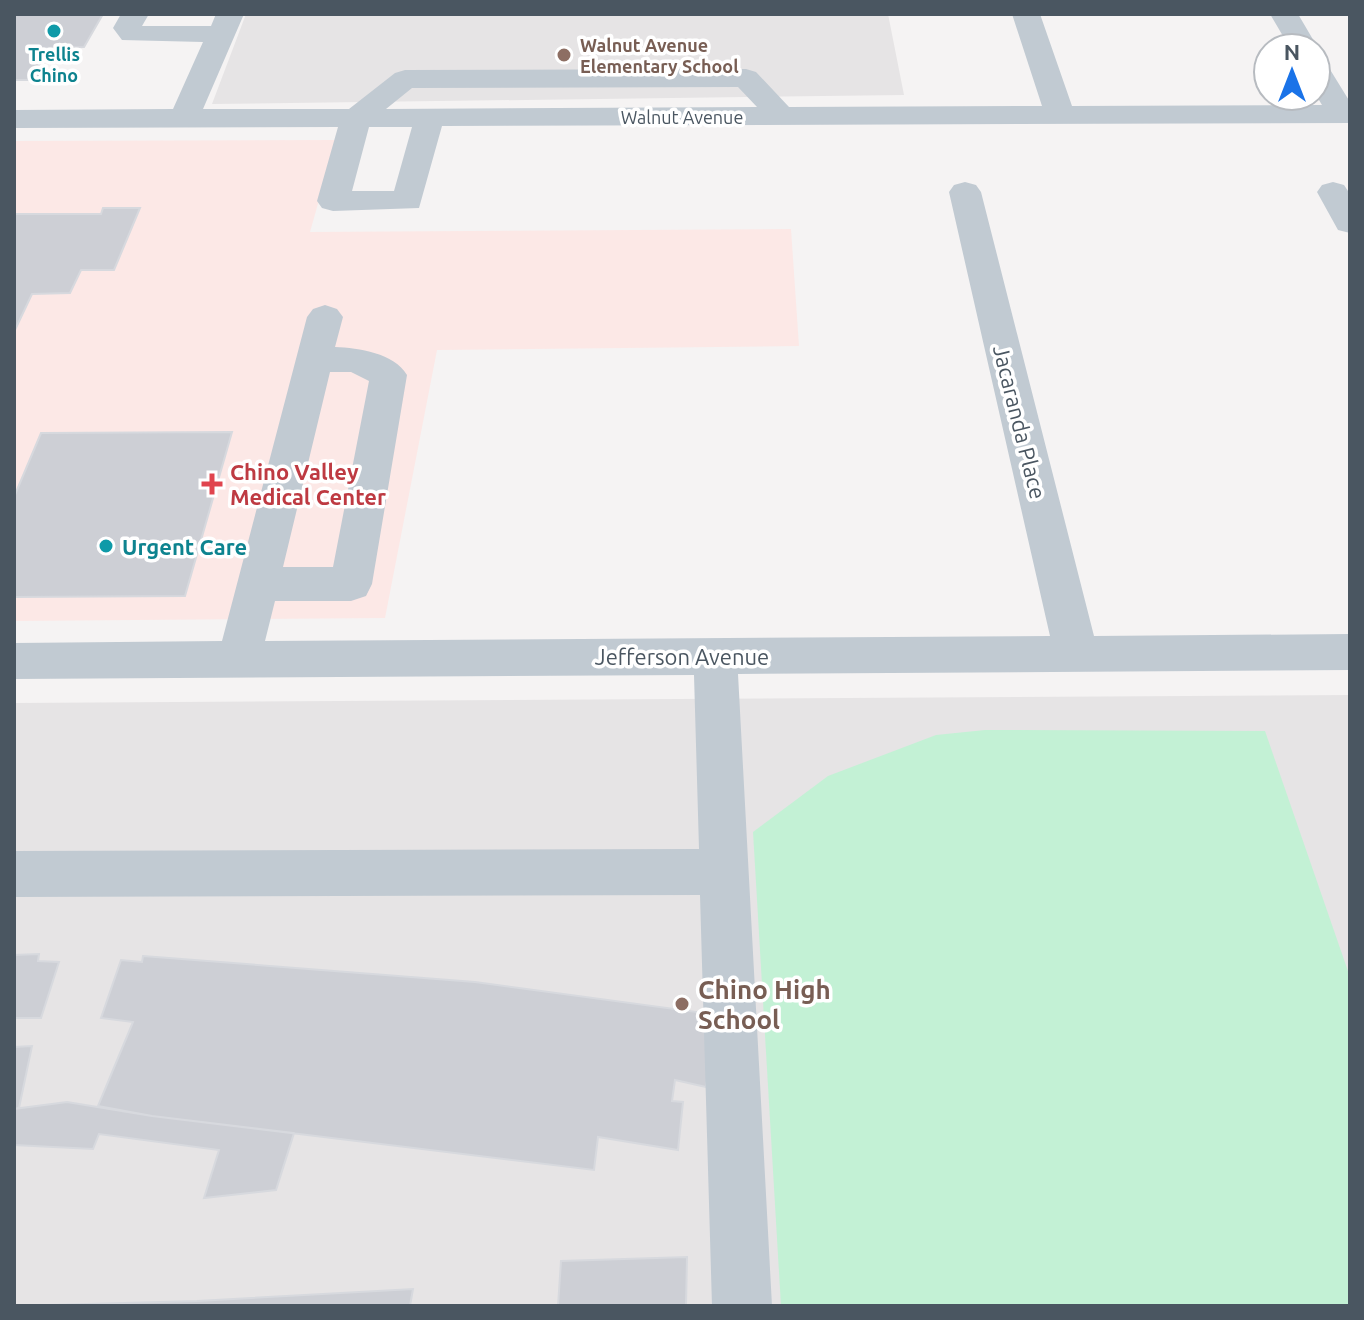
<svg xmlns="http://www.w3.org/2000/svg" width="1364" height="1320" viewBox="0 0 1364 1320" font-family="Ubuntu,sans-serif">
  <rect width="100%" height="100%" fill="#f5f3f3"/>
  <path fill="#e6e4e5" d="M246,14h642l16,81 -692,9z
    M1350,695v611h-1336v-603z"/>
  <path fill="#fce8e6" d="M336,140l-26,92 481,-3 8,117 -362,4 -52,268 -371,3v-480z"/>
  <path fill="#c3f1d5" d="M985,730l280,1 85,246v329h-569l-28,-474 75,-56 108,-41z"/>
  <path fill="#cdcfd5" stroke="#d7d9de" stroke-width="2" d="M14,14h89l-19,33 -41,1 -6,14h4l-3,5h8l-8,13h-24z
    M103,208h37l-26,62h-33l-11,23 -38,1 -18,38v-118h87z
    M232,432l-47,164 -171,1v-100l27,-64z
    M39,954l-1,7 21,1 -18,56h-27v-63z
    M143,956l332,26 222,30v8l19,4 -10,63 -31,-7 -3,21 11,1 -5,48 -80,-13 -4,33 -442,-54 -54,-10 35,-84 -32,-4 20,-58 21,2z
    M32,1046l-13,62 -5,1v-62z
    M67,1102l85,14 142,17 -18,57 -72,8 15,-48 -120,-16 -6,15 -79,-4v-36z
    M687,1257l-1,49h-128l3,-45z
    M413,1289l-3,17h-396l183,-5z"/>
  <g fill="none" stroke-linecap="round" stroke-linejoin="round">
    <path fill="#c1cad2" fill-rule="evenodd" d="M121,14h28l-7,12h69l5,-12h28l-41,95h146l46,-36 10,-3 341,-1 10,3 33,35 253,-1 -30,-92h28l32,92 250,-1 -6,-10v-35l10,3 24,39v21l-908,3 -23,82 -86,3 -11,-3 -5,-7 21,-74 -324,1v-18l159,-1 30,-67 -81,-2 -9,-12zM738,87l19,20 -371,2 26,-21zM369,127h43l-18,64h-42z
      M1270,14h28l20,34 -2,3v-3h-26z
      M965,182l11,3 5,7 113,444 256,-2v36l-612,4 34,632h-60l-12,-411 -686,2v-46l685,-2 -5,-174 -680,4v-36l208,-2 85,-324 6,-8 12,-4 12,4 6,8 -8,30c24,1 59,6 72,28l-35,209 -6,12 -15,5h-76l-10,40 785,-5 -101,-444 5,-7zM330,372h21l18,9 -36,186h-50z
      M1333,182l11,3 6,9v39l-12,-3 -21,-38 5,-7z"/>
  </g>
  <g fill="#0f9aa8" stroke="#fff" stroke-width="3">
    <circle cx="54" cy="31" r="8"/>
    <circle cx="106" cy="546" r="8"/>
  </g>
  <g fill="#8d6e63" stroke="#fff" stroke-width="3">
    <circle cx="564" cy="55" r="8"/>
    <circle cx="682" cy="1004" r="8"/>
  </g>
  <path fill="#e0444e" stroke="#fff" stroke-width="3" d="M208 472h8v8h8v8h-8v8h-8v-8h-8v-8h8z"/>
  <g text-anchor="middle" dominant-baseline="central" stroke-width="7" stroke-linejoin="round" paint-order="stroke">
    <g font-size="18" font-weight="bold" fill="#785e54" stroke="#fff" text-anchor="start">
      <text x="580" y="45">Walnut Avenue<tspan x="580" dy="21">Elementary School</tspan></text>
    </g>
    <g font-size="18" font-weight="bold" fill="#0d838f" stroke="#fff">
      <text x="54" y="54">Trellis<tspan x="54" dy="21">Chino</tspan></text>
    </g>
    <g font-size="18" fill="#4a5661" stroke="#fff">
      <text x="682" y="117">Walnut Avenue</text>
    </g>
    <g font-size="22" fill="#4a5661" stroke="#fff">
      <text transform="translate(1020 422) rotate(76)">Jacaranda Place</text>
      <text x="682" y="656">Jefferson Avenue</text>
    </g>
    <g font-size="22" font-weight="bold" fill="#be3a42" stroke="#fff" text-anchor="start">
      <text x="230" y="471">Chino Valley<tspan x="230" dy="25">Medical Center</tspan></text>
    </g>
    <g font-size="22" font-weight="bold" fill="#0d838f" stroke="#fff" text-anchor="start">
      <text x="122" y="546">Urgent Care</text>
    </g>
    <g font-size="26" font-weight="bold" fill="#785e54" stroke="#fff" text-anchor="start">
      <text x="698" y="989">Chino High<tspan x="698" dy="30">School</tspan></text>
    </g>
  </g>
  <rect width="1364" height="1320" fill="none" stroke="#4a5661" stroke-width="32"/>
  <g transform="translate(1292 72)"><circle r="38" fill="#ffffff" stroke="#b7bbc0" stroke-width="2"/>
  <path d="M0-6L14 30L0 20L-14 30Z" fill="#1a73e8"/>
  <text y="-12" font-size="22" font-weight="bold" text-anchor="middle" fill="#4a5661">N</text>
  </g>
</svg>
